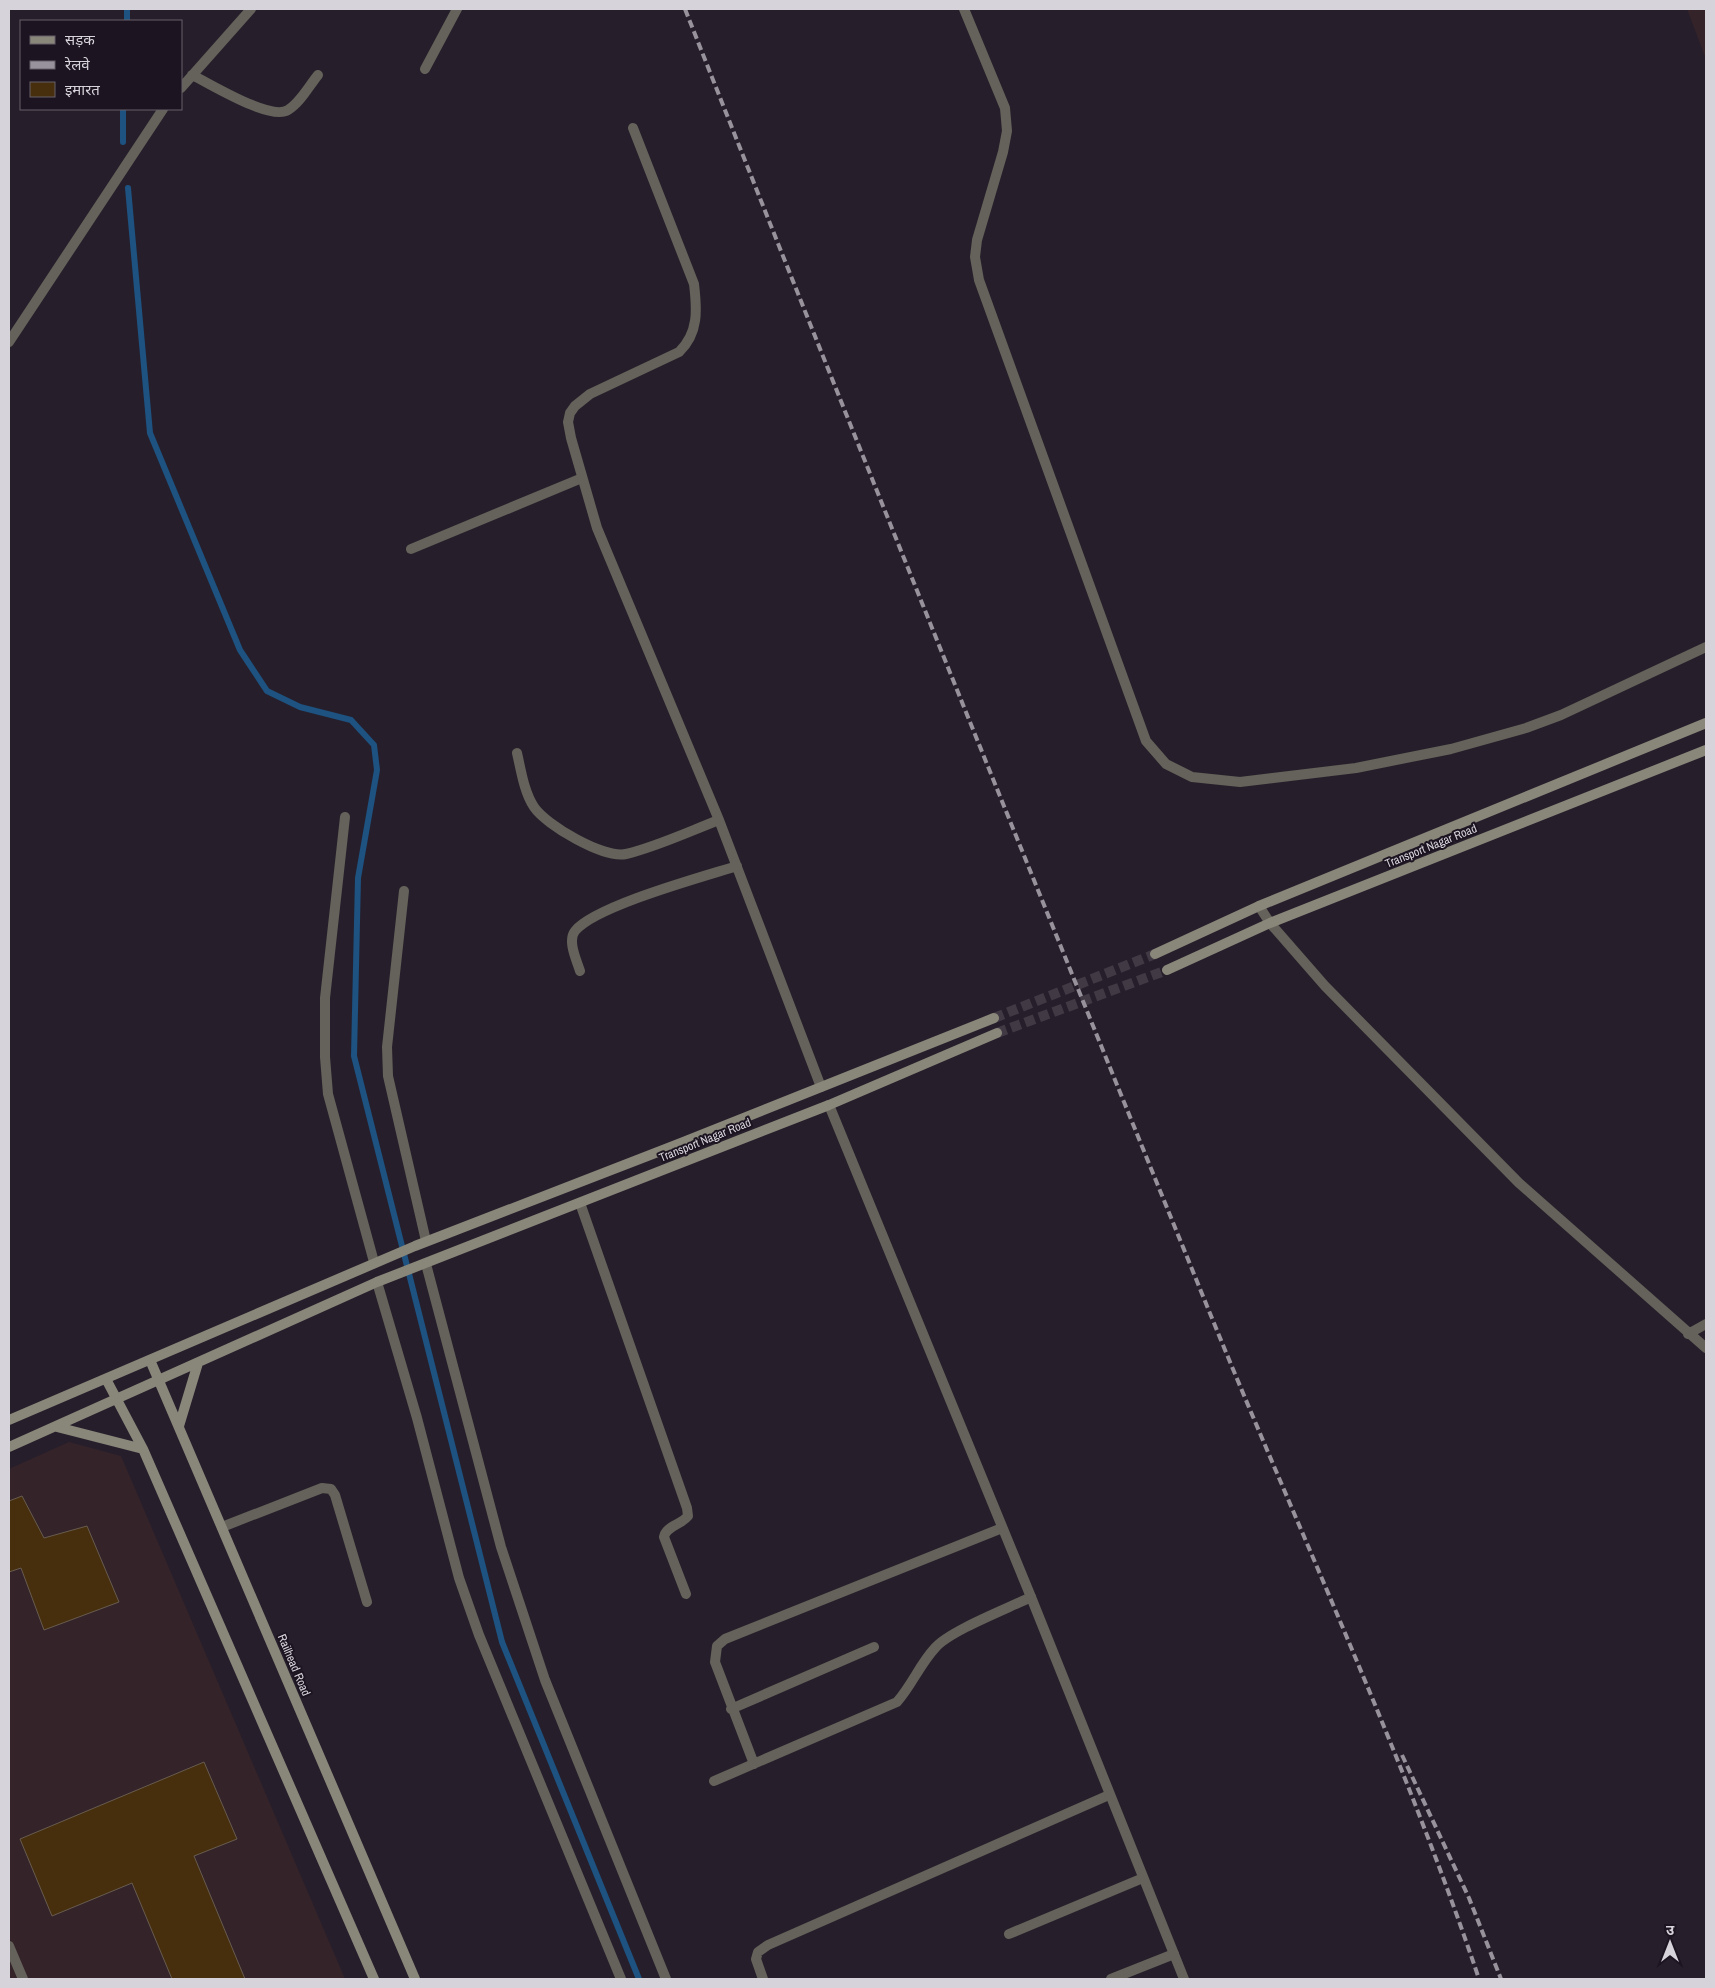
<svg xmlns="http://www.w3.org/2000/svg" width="1715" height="1988" viewBox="0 0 1715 1988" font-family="'Archivo Narrow','Noto Sans Devanagari',sans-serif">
  <rect width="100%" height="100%" fill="#261f2b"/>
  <path fill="#35232a" d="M1687,9h19v50z
    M69,1442l52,14 224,523h-336v-510z"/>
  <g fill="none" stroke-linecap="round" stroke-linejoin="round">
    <path stroke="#1d5281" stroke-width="6" d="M127,21v-12
      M123,109v33
      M128,188l22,245 90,217 27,41 33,16 51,13 23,25 3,25 -19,108 -4,178 148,586 137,337"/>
  </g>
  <path fill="#472f0e" stroke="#675c4e" d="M22,1496l22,42 43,-12 32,76 -75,28 -23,-62 -12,4v-71z
    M204,1762l33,77 -43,17 51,123h-73l-40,-96 -80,33 -32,-77z"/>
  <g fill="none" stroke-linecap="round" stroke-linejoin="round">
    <path stroke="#413a45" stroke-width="10" stroke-dasharray="10 5" stroke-linecap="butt" d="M994,1018l161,-64
      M997,1033l170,-63"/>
    <path stroke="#64625a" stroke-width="10" d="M964,9l41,99 2,23 -4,21 -26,88 -2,17 4,23 167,461 20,23 26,13 48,5 116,-14 95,-19 75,-21 35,-13 145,-68
      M425,69l32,-60
      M192,75c19,9 78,46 96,35 12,-7 21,-24 30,-35
      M181,88l70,-79
      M9,342l154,-233
      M411,549l171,-71
      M345,817l-20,181v59l3,37 46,168
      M580,1203l107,305 1,8c-7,9 -22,10 -24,21l22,57
      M426,1264l75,283 44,133 121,299
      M377,1282l40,136 42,160 20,57 142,344
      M731,1709l143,-62
      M754,1764l-39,-102 2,-16 8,-7 277,-111
      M714,1781l183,-79c15,-17 23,-38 38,-54 14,-17 74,-40 96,-51
      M1009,1934l134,-56
      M9,1946l14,33
      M763,1979l-7,-20 2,-7 10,-7 341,-150
      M1111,1979l63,-25"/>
    <path stroke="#64625a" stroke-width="10" d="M633,128l61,156c3,25 5,49 -15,68l-89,42 -15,12 -5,7 -2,9 3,16 26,90 122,292 102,267
      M517,753c4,17 7,39 17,54 12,18 70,52 92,47 30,-7 64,-23 93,-34
      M404,891l-17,156 1,29 38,165
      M1259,906l11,17 55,63 194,197 187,165
      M580,971c-3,-10 -13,-30 -5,-40 20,-25 127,-54 162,-65
      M829,1105l202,492 153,382
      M1688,1334l18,-10
      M222,1527l100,-39 9,1 4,6 32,107"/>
    <path stroke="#89867a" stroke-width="10" d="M1155,954l104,-48 447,-183
      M1167,970l103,-47 436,-173
      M150,1360l265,619
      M106,1379l37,70 231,530
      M9,1420l406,-174 266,-103 313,-125
      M179,1426l19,-63
      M57,1427l86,22
      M9,1447l368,-165 452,-177 168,-72"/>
    <path stroke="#97929b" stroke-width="4" stroke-dasharray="8 4" stroke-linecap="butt" d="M685,9c171,433 346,865 522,1297 91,224 195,444 272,673
      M1402,1755l67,143 32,81"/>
  </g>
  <g text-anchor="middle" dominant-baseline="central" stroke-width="4" stroke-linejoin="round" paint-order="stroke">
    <g font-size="12" fill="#d7d3db" stroke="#1c1521">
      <text transform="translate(1431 846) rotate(-22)">Transport Nagar Road</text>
      <text transform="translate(705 1140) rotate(-22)">Transport Nagar Road</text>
      <text transform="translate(294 1665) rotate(67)">Railhead Road</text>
    </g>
  </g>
  <rect width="1715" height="1988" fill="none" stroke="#d7d3db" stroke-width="20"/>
  <rect x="20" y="20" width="162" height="90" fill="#1c1521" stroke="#67616b"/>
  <rect x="30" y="36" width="25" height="8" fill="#89867a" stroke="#67616b"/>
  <text x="65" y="45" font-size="15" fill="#d7d3db">सड़क</text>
  <rect x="30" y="61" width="25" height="8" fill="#97929b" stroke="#67616b"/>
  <text x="65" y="70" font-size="15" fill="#d7d3db">रेलवे</text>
  <rect x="30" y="82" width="25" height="15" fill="#472f0e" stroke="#67616b"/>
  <text x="65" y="95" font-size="15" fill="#d7d3db">इमारत</text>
  <g transform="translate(1670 1943)" stroke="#1c1521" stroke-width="4" paint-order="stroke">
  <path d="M0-4L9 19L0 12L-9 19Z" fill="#d7d3db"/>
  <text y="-8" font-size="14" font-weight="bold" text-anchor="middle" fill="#d7d3db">उ</text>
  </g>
</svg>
